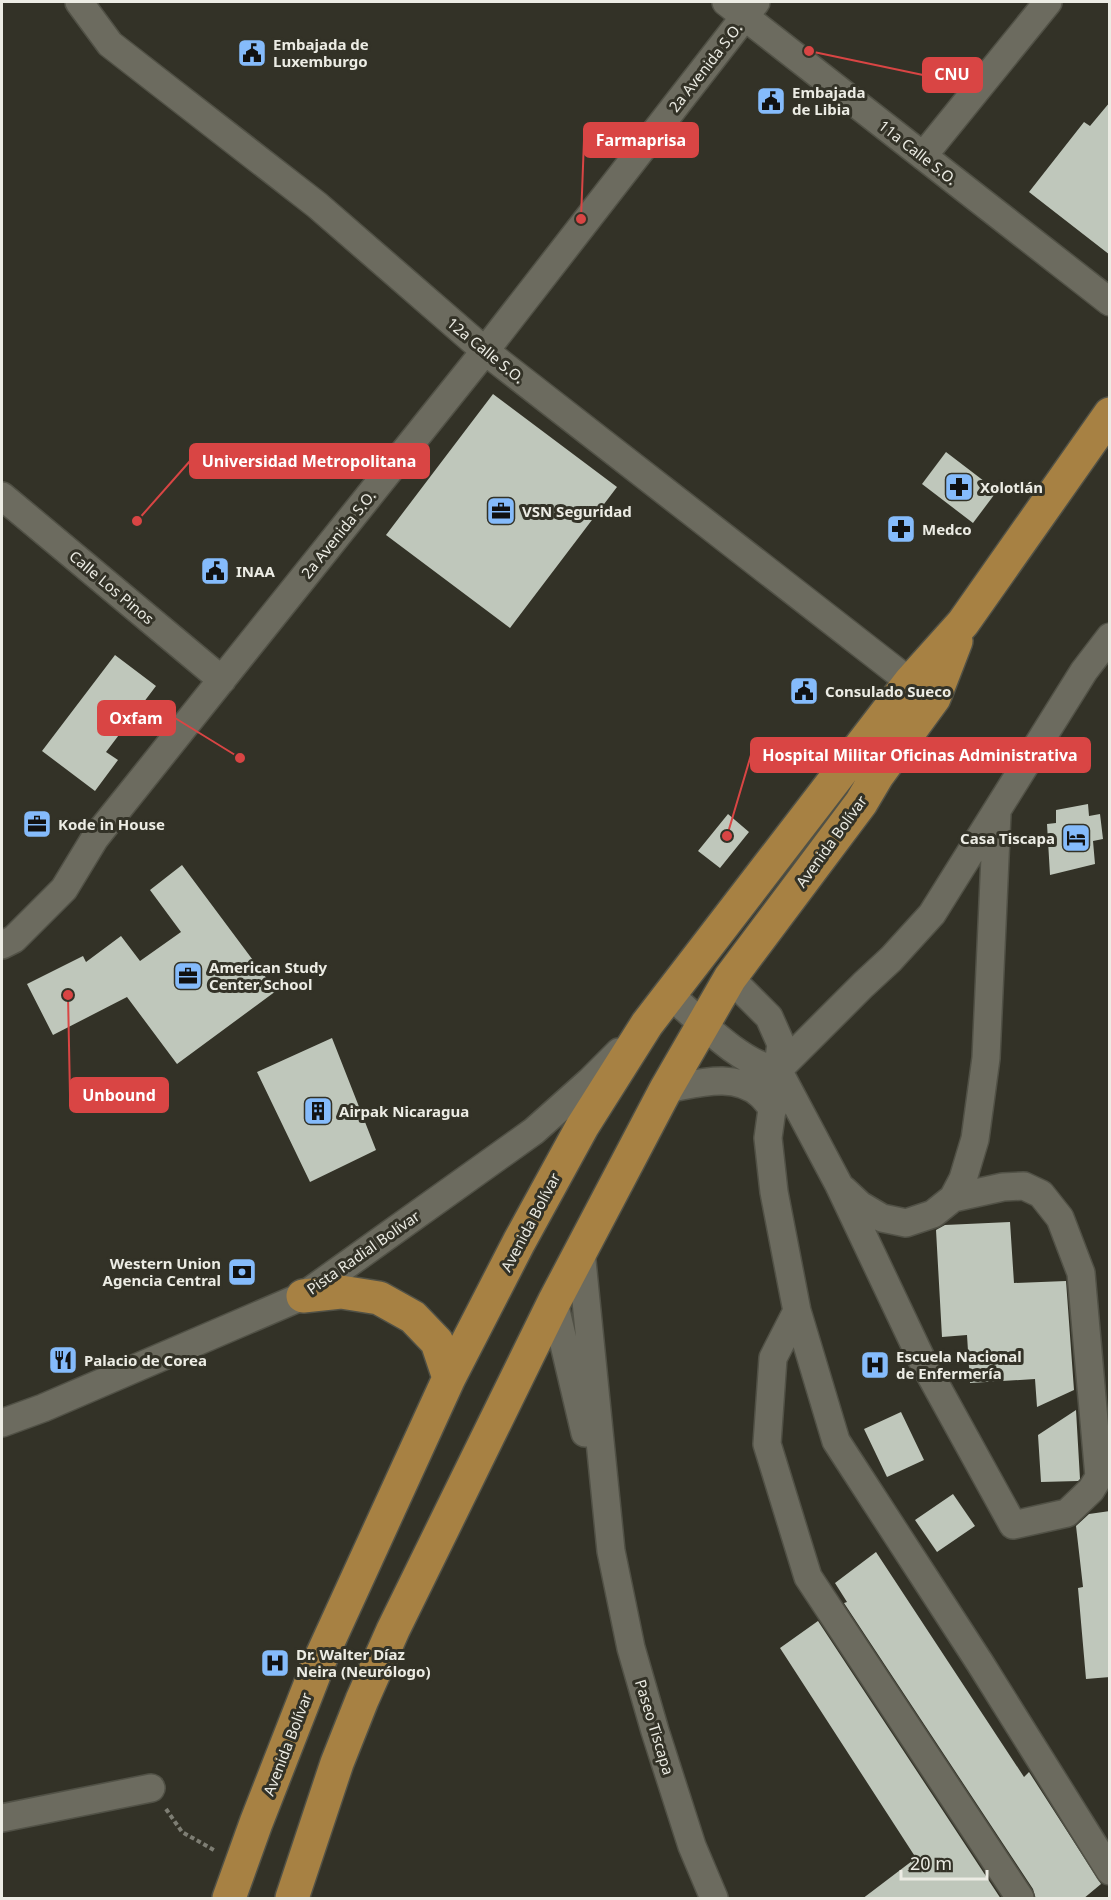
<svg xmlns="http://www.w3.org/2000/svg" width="1111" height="1900" viewBox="0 0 1111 1900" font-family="'Noto Sans',sans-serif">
  <rect width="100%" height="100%" fill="#333227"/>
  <path fill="#bfc7bb" d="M1110,102v153l-81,-63 55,-70 6,4z
    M493,394l124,93 -107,141 -124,-93z
    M946,452l51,39 -24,32 -51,-39z
    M115,655l41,31 -50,66 12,8 -23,31 -53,-40z
    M1088,804l1,12 11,-2 3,25 -10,2 2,23 -45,11 -3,-51 9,-1v-13z
    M728,814l21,18 -29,36 -22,-17z
    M182,865l94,126 -99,73 -50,-67 -74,38 -26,-51 56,-28 3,6 35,-26 19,25 41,-29 -31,-42z
    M332,1038l44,112 -66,32 -53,-110z
    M1010,1222l4,61 52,-2 8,109 -37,17 -2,-28 -65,4 -3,-48 -25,2 -6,-107 9,-5z
    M1076,1410l4,69 -2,2 -37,1 -3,-47z
    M901,1412l23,48 -37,17 -23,-48z
    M953,1494l22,32 -38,26 -22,-32z
    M1110,1511v166l-24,2 -8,-91 5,-1 -7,-61 13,-12z
    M876,1552l148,225 5,-5 72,112 -18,15h-47l-3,-10 -189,-286 3,-1 -12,-19z
    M818,1621l183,278h-139l54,-41 -136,-210z"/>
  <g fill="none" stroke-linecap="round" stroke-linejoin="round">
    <g stroke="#515146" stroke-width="30">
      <path id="minor" d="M79,2l31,42 207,161 168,146 425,331
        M726,2l384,300
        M923,156l125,-154
        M2,496l220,184
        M2,945l12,-6 50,-50 31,-51 390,-487 271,-349
        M730,978l39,39 12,27 -13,94 6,54 23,119 -24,47 -6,86 41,133 212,321
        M669,994c28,24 73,72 109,76
        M778,1070l61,115 82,173 92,167 54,-12 24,-23 8,-13 -18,-204 -21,-55 -19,-24 -17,-8 -21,1 -50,11
        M778,1070l85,-85 28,-26 41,-45 152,-243 26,-34
        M666,1089c30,-5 69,-18 95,6 4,4 8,9 12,14
        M844,1190l16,15 22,13 24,5 27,-9 20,-16 10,-19 12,-40 11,-81 11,-245
        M581,1251l30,300 20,97 24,83 37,115 22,52
        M554,1302l31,131
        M797,1311l39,130 144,222 130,208
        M2,1423l41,-15 260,-112 231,-165 56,-50 29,-29
        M2,1818l149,-30"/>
    </g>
    <g stroke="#515146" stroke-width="36">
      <path id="highway" d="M303,1296l38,-4 38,6 34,19 24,25 12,36
        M229,1898l27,-75 63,-161 130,-284 70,-136 63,-115 65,-103 263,-342 53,-59 147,-209
        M292,1898l45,-135 25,-63 31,-70 161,-328 112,-213 64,-111 131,-175 16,-27 57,-78 22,-57"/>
    </g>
    <path stroke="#7e7e74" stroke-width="4" stroke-dasharray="4.5 3" stroke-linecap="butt" d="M166,1809l16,23 32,18"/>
    <use href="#minor" stroke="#6c6b5f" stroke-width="27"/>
    <use href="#highway" stroke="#a78143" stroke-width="33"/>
  </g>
  <defs>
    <g id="civic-square" transform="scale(1.5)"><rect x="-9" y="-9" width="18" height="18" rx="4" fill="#85bbfb" stroke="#333227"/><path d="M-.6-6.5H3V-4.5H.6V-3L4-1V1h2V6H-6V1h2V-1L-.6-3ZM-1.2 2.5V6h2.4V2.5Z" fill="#111"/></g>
    <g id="pharmacy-square" transform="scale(1.5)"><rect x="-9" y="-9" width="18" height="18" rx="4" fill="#85bbfb" stroke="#333227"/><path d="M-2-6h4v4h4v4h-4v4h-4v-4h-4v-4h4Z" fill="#111"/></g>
    <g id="office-square" transform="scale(1.5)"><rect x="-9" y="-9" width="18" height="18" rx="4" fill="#85bbfb" stroke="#333227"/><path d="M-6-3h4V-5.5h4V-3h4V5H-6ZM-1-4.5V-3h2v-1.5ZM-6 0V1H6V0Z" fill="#111"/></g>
    <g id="hotel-square" transform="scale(1.5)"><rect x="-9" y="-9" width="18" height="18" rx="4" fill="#85bbfb" stroke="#333227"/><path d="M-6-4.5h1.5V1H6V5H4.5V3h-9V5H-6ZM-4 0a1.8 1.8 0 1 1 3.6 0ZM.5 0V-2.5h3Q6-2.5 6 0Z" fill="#111"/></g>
    <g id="building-square" transform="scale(1.5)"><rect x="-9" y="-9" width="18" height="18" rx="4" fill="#85bbfb" stroke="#333227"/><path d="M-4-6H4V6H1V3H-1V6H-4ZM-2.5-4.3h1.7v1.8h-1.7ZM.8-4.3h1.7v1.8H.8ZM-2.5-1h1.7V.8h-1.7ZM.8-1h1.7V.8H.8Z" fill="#111"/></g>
    <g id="bank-square" transform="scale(1.5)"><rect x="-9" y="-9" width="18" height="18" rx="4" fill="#85bbfb" stroke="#333227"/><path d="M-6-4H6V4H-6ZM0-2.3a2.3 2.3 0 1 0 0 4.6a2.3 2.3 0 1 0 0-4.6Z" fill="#111"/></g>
    <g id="restaurant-square" transform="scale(1.5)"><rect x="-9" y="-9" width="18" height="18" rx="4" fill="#85bbfb" stroke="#333227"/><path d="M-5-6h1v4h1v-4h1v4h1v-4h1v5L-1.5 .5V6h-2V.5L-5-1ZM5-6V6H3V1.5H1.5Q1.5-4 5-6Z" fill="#111"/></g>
    <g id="hospital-square" transform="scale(1.5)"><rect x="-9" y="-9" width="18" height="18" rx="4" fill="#85bbfb" stroke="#333227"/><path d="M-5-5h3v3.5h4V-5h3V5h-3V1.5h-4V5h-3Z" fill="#111"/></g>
  </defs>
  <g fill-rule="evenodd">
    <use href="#civic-square" x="252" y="53"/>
    <use href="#civic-square" x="771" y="101"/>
    <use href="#pharmacy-square" x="959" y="487"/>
    <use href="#office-square" x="501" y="511"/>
    <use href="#pharmacy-square" x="901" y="529"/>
    <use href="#civic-square" x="215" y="571"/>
    <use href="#civic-square" x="804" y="691"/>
    <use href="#office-square" x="37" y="824"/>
    <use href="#hotel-square" x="1076" y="838"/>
    <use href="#office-square" x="188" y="976"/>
    <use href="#building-square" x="318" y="1111"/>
    <use href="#bank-square" x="242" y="1272"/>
    <use href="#restaurant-square" x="63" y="1360"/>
    <use href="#hospital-square" x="875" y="1365"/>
    <use href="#hospital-square" x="275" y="1663"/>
  </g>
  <g text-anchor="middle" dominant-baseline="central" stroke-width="6" stroke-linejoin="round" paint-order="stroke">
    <g font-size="15" font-weight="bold" fill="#ecece4" stroke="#333227" text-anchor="start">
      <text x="273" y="44">Embajada de<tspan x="273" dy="17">Luxemburgo</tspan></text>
      <text x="792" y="92">Embajada<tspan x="792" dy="17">de Libia</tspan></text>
      <text x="980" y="487">Xolotlán</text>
      <text x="522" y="511">VSN Seguridad</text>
      <text x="922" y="529">Medco</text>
      <text x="236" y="571">INAA</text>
      <text x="825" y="691">Consulado Sueco</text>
      <text x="58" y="824">Kode in House</text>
      <text x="1055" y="838" text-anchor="end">Casa Tiscapa</text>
      <text x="209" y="967">American Study<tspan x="209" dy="17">Center School</tspan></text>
      <text x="339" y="1111">Airpak Nicaragua</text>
      <text x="221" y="1263" text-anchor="end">Western Union<tspan x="221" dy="17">Agencia Central</tspan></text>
      <text x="896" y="1356">Escuela Nacional<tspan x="896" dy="17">de Enfermería</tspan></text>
      <text x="84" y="1360">Palacio de Corea</text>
      <text x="296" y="1654">Dr. Walter Díaz<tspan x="296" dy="17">Neira (Neurólogo)</tspan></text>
    </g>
    <g font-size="15" fill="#ecece4" stroke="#333227">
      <text transform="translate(705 67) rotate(-52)">2a Avenida S.O.</text>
      <text transform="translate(918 152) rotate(38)">11a Calle S.O.</text>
      <text transform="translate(486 350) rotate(39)">12a Calle S.O.</text>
      <text transform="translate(338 534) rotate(-51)">2a Avenida S.O.</text>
      <text transform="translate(112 587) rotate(40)">Calle Los Pinos</text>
      <text transform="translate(831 841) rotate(-54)">Avenida Bolívar</text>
      <text transform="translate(530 1222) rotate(-62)">Avenida Bolívar</text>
      <text transform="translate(363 1252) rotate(-35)">Pista Radial Bolívar</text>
      <text transform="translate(655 1727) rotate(73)">Paseo Tiscapa</text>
      <text transform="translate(287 1744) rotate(-69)">Avenida Bolívar</text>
    </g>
  </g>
  <path fill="none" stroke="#d94544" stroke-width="2" d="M809 51L923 75M581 219L584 140M137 521L190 461M240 758L175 718M727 836L751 755M68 995L70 1095"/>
  <g fill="#d94544" stroke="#333227" stroke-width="2">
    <circle cx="809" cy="51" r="6"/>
    <circle cx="581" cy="219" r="6"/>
    <circle cx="137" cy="521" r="6"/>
    <circle cx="240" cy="758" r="6"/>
    <circle cx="727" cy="836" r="6"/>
    <circle cx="68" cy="995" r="6"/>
  </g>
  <g fill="#d94544" stroke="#d94544" stroke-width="2">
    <rect x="923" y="58" width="59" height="34" rx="6"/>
    <rect x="584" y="123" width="114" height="34" rx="6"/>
    <rect x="190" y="444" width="239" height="34" rx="6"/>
    <rect x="98" y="701" width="77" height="34" rx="6"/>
    <rect x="751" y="738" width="339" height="34" rx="6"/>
    <rect x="70" y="1078" width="98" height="34" rx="6"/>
  </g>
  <g font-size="16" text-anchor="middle" font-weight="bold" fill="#fff">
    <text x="952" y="80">CNU</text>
    <text x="641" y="146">Farmaprisa</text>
    <text x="309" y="467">Universidad Metropolitana</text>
    <text x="136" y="724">Oxfam</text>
    <text x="920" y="761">Hospital Militar Oficinas Administrativa</text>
    <text x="119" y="1101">Unbound</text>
  </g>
  <rect width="1111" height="1900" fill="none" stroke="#ecece4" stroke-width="6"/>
  <path d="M901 1870v9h86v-9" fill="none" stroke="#ecece4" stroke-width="3"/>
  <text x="910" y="1870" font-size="18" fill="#ecece4" stroke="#333227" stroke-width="4.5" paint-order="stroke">20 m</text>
</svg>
